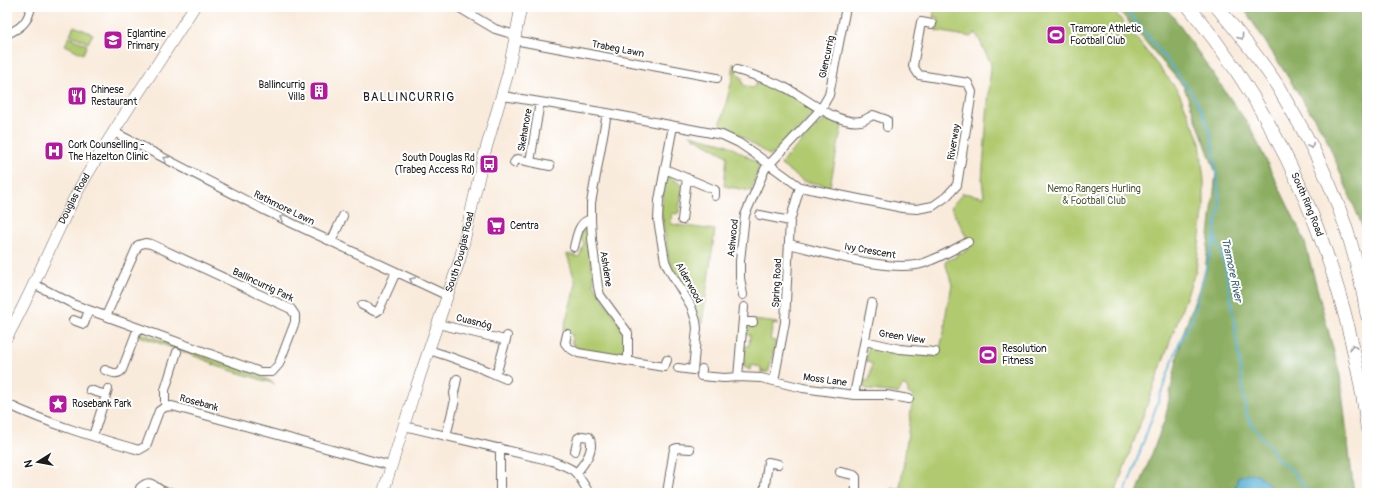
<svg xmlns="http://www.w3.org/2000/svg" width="1374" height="500" viewBox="0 0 1374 500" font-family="Pangolin,sans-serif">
  <rect width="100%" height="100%" fill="#fff"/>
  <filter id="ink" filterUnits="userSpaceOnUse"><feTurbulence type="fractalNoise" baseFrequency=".025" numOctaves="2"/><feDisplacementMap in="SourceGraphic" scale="8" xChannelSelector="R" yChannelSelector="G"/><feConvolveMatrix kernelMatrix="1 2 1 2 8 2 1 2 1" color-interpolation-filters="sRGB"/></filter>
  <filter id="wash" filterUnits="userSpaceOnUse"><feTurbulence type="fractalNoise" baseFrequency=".012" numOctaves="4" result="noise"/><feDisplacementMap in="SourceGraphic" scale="16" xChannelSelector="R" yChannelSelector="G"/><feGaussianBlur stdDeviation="0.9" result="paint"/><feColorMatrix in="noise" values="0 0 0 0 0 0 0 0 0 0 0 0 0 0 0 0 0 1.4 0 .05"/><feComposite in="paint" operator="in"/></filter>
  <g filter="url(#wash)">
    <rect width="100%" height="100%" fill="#f9ebdc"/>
    <path fill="#b1ca70" stroke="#667346" d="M935,7h176l64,80 5,8 20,47 4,39v23l-8,66 -81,223h-224l1,-5 8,2 13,-94 -5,-3v-4l-5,-4 -5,8 -28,-3 -7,-3 1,-7 5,1 3,-17 -6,-3 2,-15 4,-1 22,5 44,6 7,-28 1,-15 6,-28 -7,-23 12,-6 -1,-5 6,2 6,-3v-2l2,-4 -19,-37 12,-14 21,4 -2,-17 9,-116 -15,-31 -5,4 -35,-6 3,-13 -6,-1z
      M74,26l19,8 -5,9 -18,-9z
      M69,37l18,8 -4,9 -18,-9z
      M733,64l4,1 -1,8 6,5 1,7 10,3 4,-5 11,1 43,23 2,4v3l-39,40 -5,1 -31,-21 -18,-8 13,-50z
      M823,120h5l14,5 -12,61 -27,-5 -22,-16 4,-7z
      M690,135l36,9 34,20 -9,27 -27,-5 3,-30z
      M666,177c5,0 13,5 16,10l-3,25 -2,2 -5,-1 -1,11 44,6 -13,94 -10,-25 -18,-25 -6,-17 -7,-46z
      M586,227l2,3 6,54 31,49v20l-3,3h-3l-40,-7 -7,-5v-10l-9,-3 13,-47 -9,-30 12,3 5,-14 -4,-4 2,-11z
      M754,320l24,3v2l-5,-1 -3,16 6,1 -7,29 -1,2h-7v-5l-10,-2 -1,5 -6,-3v-21h5l1,-11 -5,-1 3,-7h6z
      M141,333l124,45 10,6 -62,-19v-2l-40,-15 -34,-12z"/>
    <path fill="#8cae62" stroke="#54653f" d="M1116,7h48l9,9 77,111 54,112 36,136 14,118h-79l-4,-6 -36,2v4h-98l28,-74 16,-80 24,-67 11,-99 -32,-86z
      M1243,7h124v231l-42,-103z"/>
    <path fill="#58b0d5" stroke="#3a6678" d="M1246,474h12l13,13 4,6h-40v-4l3,-12z"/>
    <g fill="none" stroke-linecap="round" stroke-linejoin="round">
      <path stroke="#58b0d5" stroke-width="2" d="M1124,7l39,48 28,37 12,21 9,26 6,47 2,24 -4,13 -1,14 9,25 8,44 14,107 5,11 20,24 7,12 7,4 11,11 13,18
        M1125,493l54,-150 12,-22 24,-84"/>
    </g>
  </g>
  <g filter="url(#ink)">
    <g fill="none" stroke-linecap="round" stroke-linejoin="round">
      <g stroke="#69645f" stroke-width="10">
        <path id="minor" d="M458,7l37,22 20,6
          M7,34c14,-6 21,-12 24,-27
          M514,40l203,38
          M737,70c17,5 33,10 49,18 22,11 50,37 75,33 4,-1 8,-4 12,-6l14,5v7
          M503,96l104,17 115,22 17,8 16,11 45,33 103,21 14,1 16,-3 13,-9 11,-12 15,-93 -4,-9 -49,-8 -6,-9 8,-44 11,2
          M607,113l-16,90v16l1,20 6,48 2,8 28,38v28
          M673,126l-14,74 -1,20 7,41 4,9 22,36 5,15 1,7 -4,42 -15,-2
          M114,132l154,80 180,84
          M530,162l10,-60
          M514,163l3,-4 33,7
          M665,169l50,21v6
          M760,215l30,6
          M682,220l5,-42
          M331,242l12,-26
          M789,244c34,8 104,30 135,19 15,-5 30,-14 44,-21
          M574,247c3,-11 4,-25 17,-28
          M34,284l41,21 185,67h12l7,-8 16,-42v-7l-4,-6 -140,-65 -6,-1 -7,2 -32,71
          M743,295l-3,-17v-17l5,-46 20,-46 56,-60 8,-14 17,-88
          M362,305l14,7 3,-2 17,-38
          M73,320l11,4 5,-14
          M743,322h10
          M438,324l67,16
          M567,334l-2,9 4,5 9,5 86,14 3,-7
          M865,341l35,8 35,3
          M429,350c26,8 52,18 77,29
          M498,368l9,-32
          M702,369l-1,7 23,2 14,-1 23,1 42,10 51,7h32l23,4
          M105,370c6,2 12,6 17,0l16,-42
          M738,377l6,-70
          M774,381l11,-59 5,-101 10,-34
          M90,390l16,5
          M854,395l18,-92
          M7,404c42,20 87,33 132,46l7,-4 13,-35 6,-4 7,-1 219,60
          M165,407v-17l12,-38
          M404,426l148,35c25,9 23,9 37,32
          M93,436l15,-47
          M446,436l9,-36 -1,-7 3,-14
          M500,448v45
          M575,451l3,-13 4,-2 7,1c7,12 -5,27 -12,35
          M840,472l14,3 2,2v12l-2,4
          M139,493l1,-5c11,-11 14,0 23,3 3,1 7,1 10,2
          M667,493l7,-44 3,-1 13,1
          M764,493l4,-31 10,2"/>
      </g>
      <g stroke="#69645f" stroke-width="12">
        <g id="secondary">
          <path id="s1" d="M7,337c27,-48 46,-100 72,-148 35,-62 77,-121 115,-182"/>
          <path id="s2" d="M383,493l31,-100 46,-134 23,-100 25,-86 13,-66"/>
        </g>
      </g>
      <g stroke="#69645f" stroke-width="14">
        <g id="trunk">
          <path id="s3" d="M1189,7c79,96 132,207 161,328 7,30 14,61 17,92"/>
          <path d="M1217,7c19,23 39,47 56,72 7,10 12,21 19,32 37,62 64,132 75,204"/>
        </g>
      </g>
      <use href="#minor" stroke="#fff" stroke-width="8"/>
      <use href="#secondary" stroke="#fff" stroke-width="11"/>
      <use href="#trunk" stroke="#fff" stroke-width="13"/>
    </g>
    <defs><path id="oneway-chevron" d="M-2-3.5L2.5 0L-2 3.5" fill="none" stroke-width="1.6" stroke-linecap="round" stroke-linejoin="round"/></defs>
    <g stroke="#999">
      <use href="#oneway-chevron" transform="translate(1241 37) rotate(53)"/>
      <use href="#oneway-chevron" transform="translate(1311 146) rotate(62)"/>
      <use href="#oneway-chevron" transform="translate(166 159) rotate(-152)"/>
      <use href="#oneway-chevron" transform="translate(282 218) rotate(-155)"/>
      <use href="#oneway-chevron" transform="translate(412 280) rotate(-155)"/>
      <use href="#oneway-chevron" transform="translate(1353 347) rotate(-103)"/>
    </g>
  </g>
  <defs>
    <g id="stadium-square" transform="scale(1)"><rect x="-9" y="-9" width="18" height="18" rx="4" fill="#b5179e" stroke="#fff"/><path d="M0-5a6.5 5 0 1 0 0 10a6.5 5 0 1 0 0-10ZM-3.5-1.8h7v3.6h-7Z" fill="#fff"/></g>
    <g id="school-square" transform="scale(1)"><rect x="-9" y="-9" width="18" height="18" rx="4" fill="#b5179e" stroke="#fff"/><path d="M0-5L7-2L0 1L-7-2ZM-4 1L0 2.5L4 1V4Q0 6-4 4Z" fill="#fff"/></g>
    <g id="building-square" transform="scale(1)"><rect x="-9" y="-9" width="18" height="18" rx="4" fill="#b5179e" stroke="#fff"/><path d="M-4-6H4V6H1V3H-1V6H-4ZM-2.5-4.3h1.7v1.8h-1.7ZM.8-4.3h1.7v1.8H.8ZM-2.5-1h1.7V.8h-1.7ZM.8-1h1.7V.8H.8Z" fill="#fff"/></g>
    <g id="restaurant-square" transform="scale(1)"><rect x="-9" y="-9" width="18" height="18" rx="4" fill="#b5179e" stroke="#fff"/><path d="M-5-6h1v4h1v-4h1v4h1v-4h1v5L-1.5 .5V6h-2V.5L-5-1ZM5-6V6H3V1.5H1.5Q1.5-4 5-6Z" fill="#fff"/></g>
    <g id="hospital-square" transform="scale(1)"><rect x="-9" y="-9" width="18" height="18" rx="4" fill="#b5179e" stroke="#fff"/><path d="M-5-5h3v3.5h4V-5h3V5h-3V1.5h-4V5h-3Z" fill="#fff"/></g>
    <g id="bus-square" transform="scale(1)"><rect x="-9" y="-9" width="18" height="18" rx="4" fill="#b5179e" stroke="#fff"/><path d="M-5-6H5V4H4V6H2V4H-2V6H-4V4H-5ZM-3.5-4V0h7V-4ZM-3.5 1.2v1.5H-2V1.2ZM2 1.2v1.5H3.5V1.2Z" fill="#fff"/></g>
    <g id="supermarket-square" transform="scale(1)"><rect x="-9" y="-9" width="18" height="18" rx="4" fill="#b5179e" stroke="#fff"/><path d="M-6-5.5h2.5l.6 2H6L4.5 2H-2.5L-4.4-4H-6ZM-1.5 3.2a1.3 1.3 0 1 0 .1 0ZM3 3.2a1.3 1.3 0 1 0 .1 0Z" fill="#fff"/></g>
    <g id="sight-square" transform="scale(1)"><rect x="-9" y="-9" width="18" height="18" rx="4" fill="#b5179e" stroke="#fff"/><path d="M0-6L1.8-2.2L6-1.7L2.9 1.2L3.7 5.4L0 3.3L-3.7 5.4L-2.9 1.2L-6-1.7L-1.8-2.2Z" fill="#fff"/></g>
  </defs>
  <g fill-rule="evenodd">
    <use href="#stadium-square" x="1056" y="35"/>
    <use href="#school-square" x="113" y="40"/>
    <use href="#building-square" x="319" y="91"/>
    <use href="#restaurant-square" x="77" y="96"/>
    <use href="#hospital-square" x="54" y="151"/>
    <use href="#bus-square" x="489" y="164"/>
    <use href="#supermarket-square" x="496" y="226"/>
    <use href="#stadium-square" x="988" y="355"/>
    <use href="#sight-square" x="58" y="404"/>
  </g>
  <g text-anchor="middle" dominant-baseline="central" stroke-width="4" stroke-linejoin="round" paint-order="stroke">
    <g font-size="10" fill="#1c1c1c" stroke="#fff" text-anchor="start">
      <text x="1070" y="29">Tramore Athletic<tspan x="1070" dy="12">Football Club</tspan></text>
      <text x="127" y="34">Eglantine<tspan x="127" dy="12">Primary</tspan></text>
      <text x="305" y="85" text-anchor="end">Ballincurrig<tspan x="305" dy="12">Villa</tspan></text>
      <text x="91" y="90">Chinese<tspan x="91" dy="12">Restaurant</tspan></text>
      <text x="68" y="145">Cork Counselling -<tspan x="68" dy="12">The Hazelton Clinic</tspan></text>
      <text x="475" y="158" text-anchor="end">South Douglas Rd<tspan x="475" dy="12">(Trabeg Access Rd)</tspan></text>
      <text x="510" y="226">Centra</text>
      <text x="1002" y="349">Resolution<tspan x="1002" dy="12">Fitness</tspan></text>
      <text x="72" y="404">Rosebank Park</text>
    </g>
    <g font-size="10" fill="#1c1c1c" stroke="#fff">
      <text transform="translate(618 49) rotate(11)">Trabeg Lawn</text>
      <text transform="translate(827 57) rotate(-78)">Glencurrig</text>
      <text transform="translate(525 130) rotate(-80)">Skehanore</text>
      <text transform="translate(954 142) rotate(-81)">Riverway</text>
      <text stroke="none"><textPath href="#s1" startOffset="154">Douglas Road</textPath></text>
      <text stroke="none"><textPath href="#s3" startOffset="231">South Ring Road</textPath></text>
      <text transform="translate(284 208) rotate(26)">Rathmore Lawn</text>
      <text transform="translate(733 238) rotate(-84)">Ashwood</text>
      <text transform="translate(870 251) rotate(10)">Ivy Crescent</text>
      <text stroke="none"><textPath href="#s2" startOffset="253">South Douglas Road</textPath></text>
      <text transform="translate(606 269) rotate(81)">Ashdene</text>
      <text transform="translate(689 283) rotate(61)">Alderwood</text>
      <text transform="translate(777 283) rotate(-87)">Spring Road</text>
      <text transform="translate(263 285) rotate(25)">Ballincurrig Park</text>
      <text transform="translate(474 322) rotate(14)">Cuasnóg</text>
      <text transform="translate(902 337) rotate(9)">Green View</text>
      <text transform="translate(825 380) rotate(8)">Moss Lane</text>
      <text transform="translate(199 403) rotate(15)">Rosebank</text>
    </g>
    <g font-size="10" fill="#505939" stroke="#fff">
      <text x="1094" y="189">Nemo Rangers Hurling<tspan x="1094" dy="12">&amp; Football Club</tspan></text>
    </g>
    <g font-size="11" font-style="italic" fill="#375f6f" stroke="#fff">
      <text transform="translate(1232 270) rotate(78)">Tramore River</text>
    </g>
    <g font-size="12" letter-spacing="1" fill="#1c1c1c" stroke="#fff">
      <text x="409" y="97">BALLINCURRIG</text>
    </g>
  </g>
  <rect width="1374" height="500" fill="none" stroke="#fff" stroke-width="24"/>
  <g transform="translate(38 462) rotate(259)" stroke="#ffffff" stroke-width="3" paint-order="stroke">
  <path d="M0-3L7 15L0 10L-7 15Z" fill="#1c1c1c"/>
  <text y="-6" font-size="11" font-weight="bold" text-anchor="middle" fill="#1c1c1c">N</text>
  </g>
</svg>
